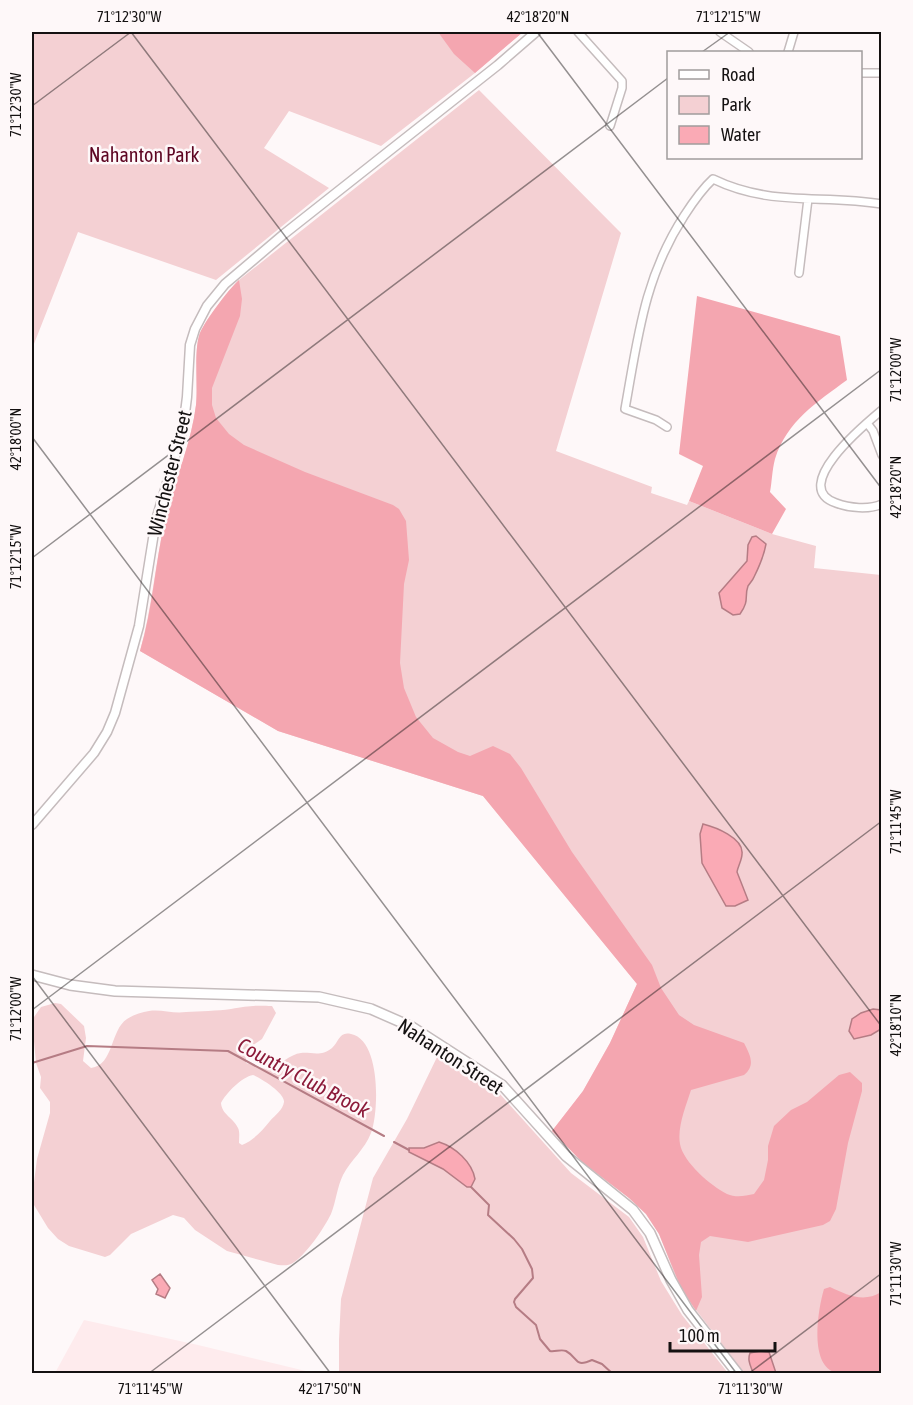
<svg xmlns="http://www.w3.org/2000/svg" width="913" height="1405" viewBox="0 0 913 1405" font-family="'Asap Condensed',sans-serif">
  <rect width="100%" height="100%" fill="#fef8f9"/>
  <path fill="#feebed" d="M84,1320l114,25 116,28h-259z"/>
  <path fill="#f4d0d3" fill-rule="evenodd" d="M32,32h491l-48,41 -94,73 -92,-35 -25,37 65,40 -113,92 -138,-48 -46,117z
    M479,90l142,143 -65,218 96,36 -1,6 36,12 2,-4 83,33 44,12 -2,22 67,7v798h-137l-57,-75 -10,-18 -18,-46 -13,-20 -17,-16 -47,-36 -30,-31 31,-40 27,-48 27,-59 -154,-188 -205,-65 -138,-80c12,-43 15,-87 25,-131 9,-38 26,-75 31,-115 2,-20 -2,-51 3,-69 3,-12 30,-47 40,-56z
    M55,1003l6,1 23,22 2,12 -3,23 8,7c23,-3 19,-38 36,-49 6,-4 15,-7 22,-8 12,-2 24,3 37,1 14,-1 31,-1 45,-3 17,-3 24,-4 41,-3l4,7 -14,26 -16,11v13l23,7c11,-5 21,-16 32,-17 11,-1 20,4 31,-5 7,-6 7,-17 19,-14 30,6 28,78 20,99 -6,16 -20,27 -28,42 -6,12 -7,27 -12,39 -7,14 -26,43 -40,50 -4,2 -9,1 -13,1l-51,-14 -32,-21 -11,-12 -11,-3 -42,19 -21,21 -5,2 -36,-11 -11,-7 -10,-11 -14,-23 -2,-7 5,-39 13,-46v-11l-10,-14 1,-11 -5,-14 -4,-43 9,-13zM253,1075c8,3 32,18 31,27 -1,8 -9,13 -14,19 -8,10 -16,19 -28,24l-3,-2c0,-6 1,-11 -1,-15 -5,-11 -16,-13 -17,-25 5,-10 21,-26 32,-28z
    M439,1053l60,40 72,80 58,44 14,20 18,44 21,34 46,58 -389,1v-34l2,-41 32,-121 34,-59z"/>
  <path fill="#f4a6b0" d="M438,32h85l-48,41 -21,-19z
    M239,280l3,19 -2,17 -28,72v17l4,13 13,16 15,11 61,27 88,33 6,4 7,12 3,39 -5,24 -4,79 4,25 12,29 17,21 25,14 12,4 23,-10 17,8 11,14 51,84 80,113 9,23 18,27 15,10 50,18c6,12 12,22 0,32l-53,15c-5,16 -14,37 -11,54 3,18 31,42 47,50 9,4 18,2 27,0l10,-14 4,-20v-14l6,-20 17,-16 16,-8 32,-27 11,-3 12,11v8l-14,52 -12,66 -6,12 -7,4 -75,17 -38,-6 -9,6 -2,13 3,42 -6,14 -15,-23 -22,-54 -13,-20 -17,-16 -47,-36 -30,-31 31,-40 27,-48 27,-59 -154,-188 -205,-65 -138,-80c13,-43 15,-87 25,-131 9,-38 26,-75 31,-115 2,-20 -2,-51 3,-69 3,-12 30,-47 40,-56z
    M697,296l143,40 7,44c-30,22 -60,41 -72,79 -3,11 -3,23 -5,33l16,17 -14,25 -83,-33 14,-35 -24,-12z
    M830,1287c17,8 34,16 51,5v81c-14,1 -34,4 -47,-1 -25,-9 -16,-63 -10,-83z"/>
  <path fill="#faaab5" stroke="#b57c84" stroke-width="1.5" d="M756,536l10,8c-2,11 -7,23 -12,33 -1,3 -4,6 -6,9 -4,11 2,14 -8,28l-7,1 -11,-7 -3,-15 28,-32 1,-16 4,-8z
    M703,824c12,3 41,14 39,30 0,6 -4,12 -5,18l11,28 -13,6h-9l-24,-43 -2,-29z
    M873,1009l8,1v19l-10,6 -17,4 -5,-8 3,-12 9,-6z
    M439,1142c16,5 33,20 36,37l-4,8h-4l-24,-18 -34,-17v-4h15z
    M160,1274l10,14 -5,10 -9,-4 2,-5 -6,-9z
    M760,1351l9,1 7,21h-23c-2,-7 -6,-12 -3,-20z"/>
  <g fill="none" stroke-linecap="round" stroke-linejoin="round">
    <path stroke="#b57c84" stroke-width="2" d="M32,1063l55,-17 141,5 156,85
      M394,1142l15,8
      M471,1187l18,18 -1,10 26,24 8,10 10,20 1,9 -18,21 -1,3 2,5 20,18 4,14 10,12c5,1 11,-2 16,0 13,7 8,17 26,9l10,4 11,10"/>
    <g stroke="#c5bcbd" stroke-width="10">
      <path id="minor" d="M578,32l44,49v7l-12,38
        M720,32l29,20
        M788,52l6,-20
        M860,73h22
        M799,273l9,-74
        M882,410c-18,15 -93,77 -46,93 13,5 33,7 46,1
        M867,423l6,8 9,24
        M667,427l-11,-7 -31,-11c13,-72 19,-131 59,-193 9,-14 17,-26 29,-37 58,28 108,15 169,25"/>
    </g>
    <g stroke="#c5bcbd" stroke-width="11">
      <path id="tertiary" d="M32,825l62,-72 13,-21 8,-19 24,-87 17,-106 27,-91 4,-32 3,-52 5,-16 12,-23 18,-22 59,-50 214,-169 38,-33"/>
    </g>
    <g stroke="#c5bcbd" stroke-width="12">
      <path id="secondary" d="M32,975l38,10 45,6 204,6 52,12 41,18 90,58 64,71 67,54 17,23 21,47 17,30 50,64"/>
    </g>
    <use href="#minor" stroke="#fff" stroke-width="7"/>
    <use href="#tertiary" stroke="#fff" stroke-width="8"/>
    <use href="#secondary" stroke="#fff" stroke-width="9"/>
  </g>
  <path fill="none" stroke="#141111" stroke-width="1.5" stroke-opacity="0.45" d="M131,32l751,995M537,32l345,457M702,52l28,-20M32,106l99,-74M32,437l705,937M32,558l636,-480M32,976l299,398M32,1010l850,-641M148,1374l734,-553M748,1374l134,-101"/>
  <g text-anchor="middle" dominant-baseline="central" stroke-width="5" stroke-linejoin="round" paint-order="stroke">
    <g font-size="20" fill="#5d0522" stroke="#fef8f9">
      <text x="144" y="154">Nahanton Park</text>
    </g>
    <g font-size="20" fill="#141111" stroke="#fef8f9">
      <text transform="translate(169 473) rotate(-76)">Winchester Street</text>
      <text transform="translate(451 1056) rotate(33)">Nahanton Street</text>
    </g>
    <g font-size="21" font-style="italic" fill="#8c1b3a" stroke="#fef8f9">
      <text transform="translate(304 1077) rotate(28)">Country Club Brook</text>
    </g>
  </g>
  <rect width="913" height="1405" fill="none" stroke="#fef8f9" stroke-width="66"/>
  <rect x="667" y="51" width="195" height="108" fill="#fef8f9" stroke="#a09c9c" stroke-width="1.5"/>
  <rect x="679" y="70" width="30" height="9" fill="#ffffff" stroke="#a09c9c" stroke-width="1.5"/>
  <text x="721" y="81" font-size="18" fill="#141111">Road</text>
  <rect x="679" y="96" width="30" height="18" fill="#f4d0d3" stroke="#a09c9c" stroke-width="1.5"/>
  <text x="721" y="111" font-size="18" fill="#141111">Park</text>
  <rect x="679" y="126" width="30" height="18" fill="#faaab5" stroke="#a09c9c" stroke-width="1.5"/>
  <text x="721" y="141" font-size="18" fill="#141111">Water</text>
  <path d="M670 1342v9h105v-9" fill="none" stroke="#141111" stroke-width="3"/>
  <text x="679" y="1342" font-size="18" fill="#141111" stroke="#fef8f9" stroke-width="4.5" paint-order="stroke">100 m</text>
  <rect x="33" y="33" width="847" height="1339" fill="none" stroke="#141111" stroke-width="2"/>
  <g font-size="15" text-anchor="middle" fill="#141111">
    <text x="129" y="22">71°12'30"W</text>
    <text x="538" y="22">42°18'20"N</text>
    <text x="728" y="22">71°12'15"W</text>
    <text transform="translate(16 105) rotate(-90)" y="5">71°12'30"W</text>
    <text transform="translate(896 370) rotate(-90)" y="5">71°12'00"W</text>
    <text transform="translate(16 439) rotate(-90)" y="5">42°18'00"N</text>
    <text transform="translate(896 487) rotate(-90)" y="5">42°18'20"N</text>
    <text transform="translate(16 557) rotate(-90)" y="5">71°12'15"W</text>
    <text transform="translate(896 822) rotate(-90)" y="5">71°11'45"W</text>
    <text transform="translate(16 1009) rotate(-90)" y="5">71°12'00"W</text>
    <text transform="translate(896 1025) rotate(-90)" y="5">42°18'10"N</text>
    <text transform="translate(896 1274) rotate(-90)" y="5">71°11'30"W</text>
    <text x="150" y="1394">71°11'45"W</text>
    <text x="330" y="1394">42°17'50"N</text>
    <text x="750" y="1394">71°11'30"W</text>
  </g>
</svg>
